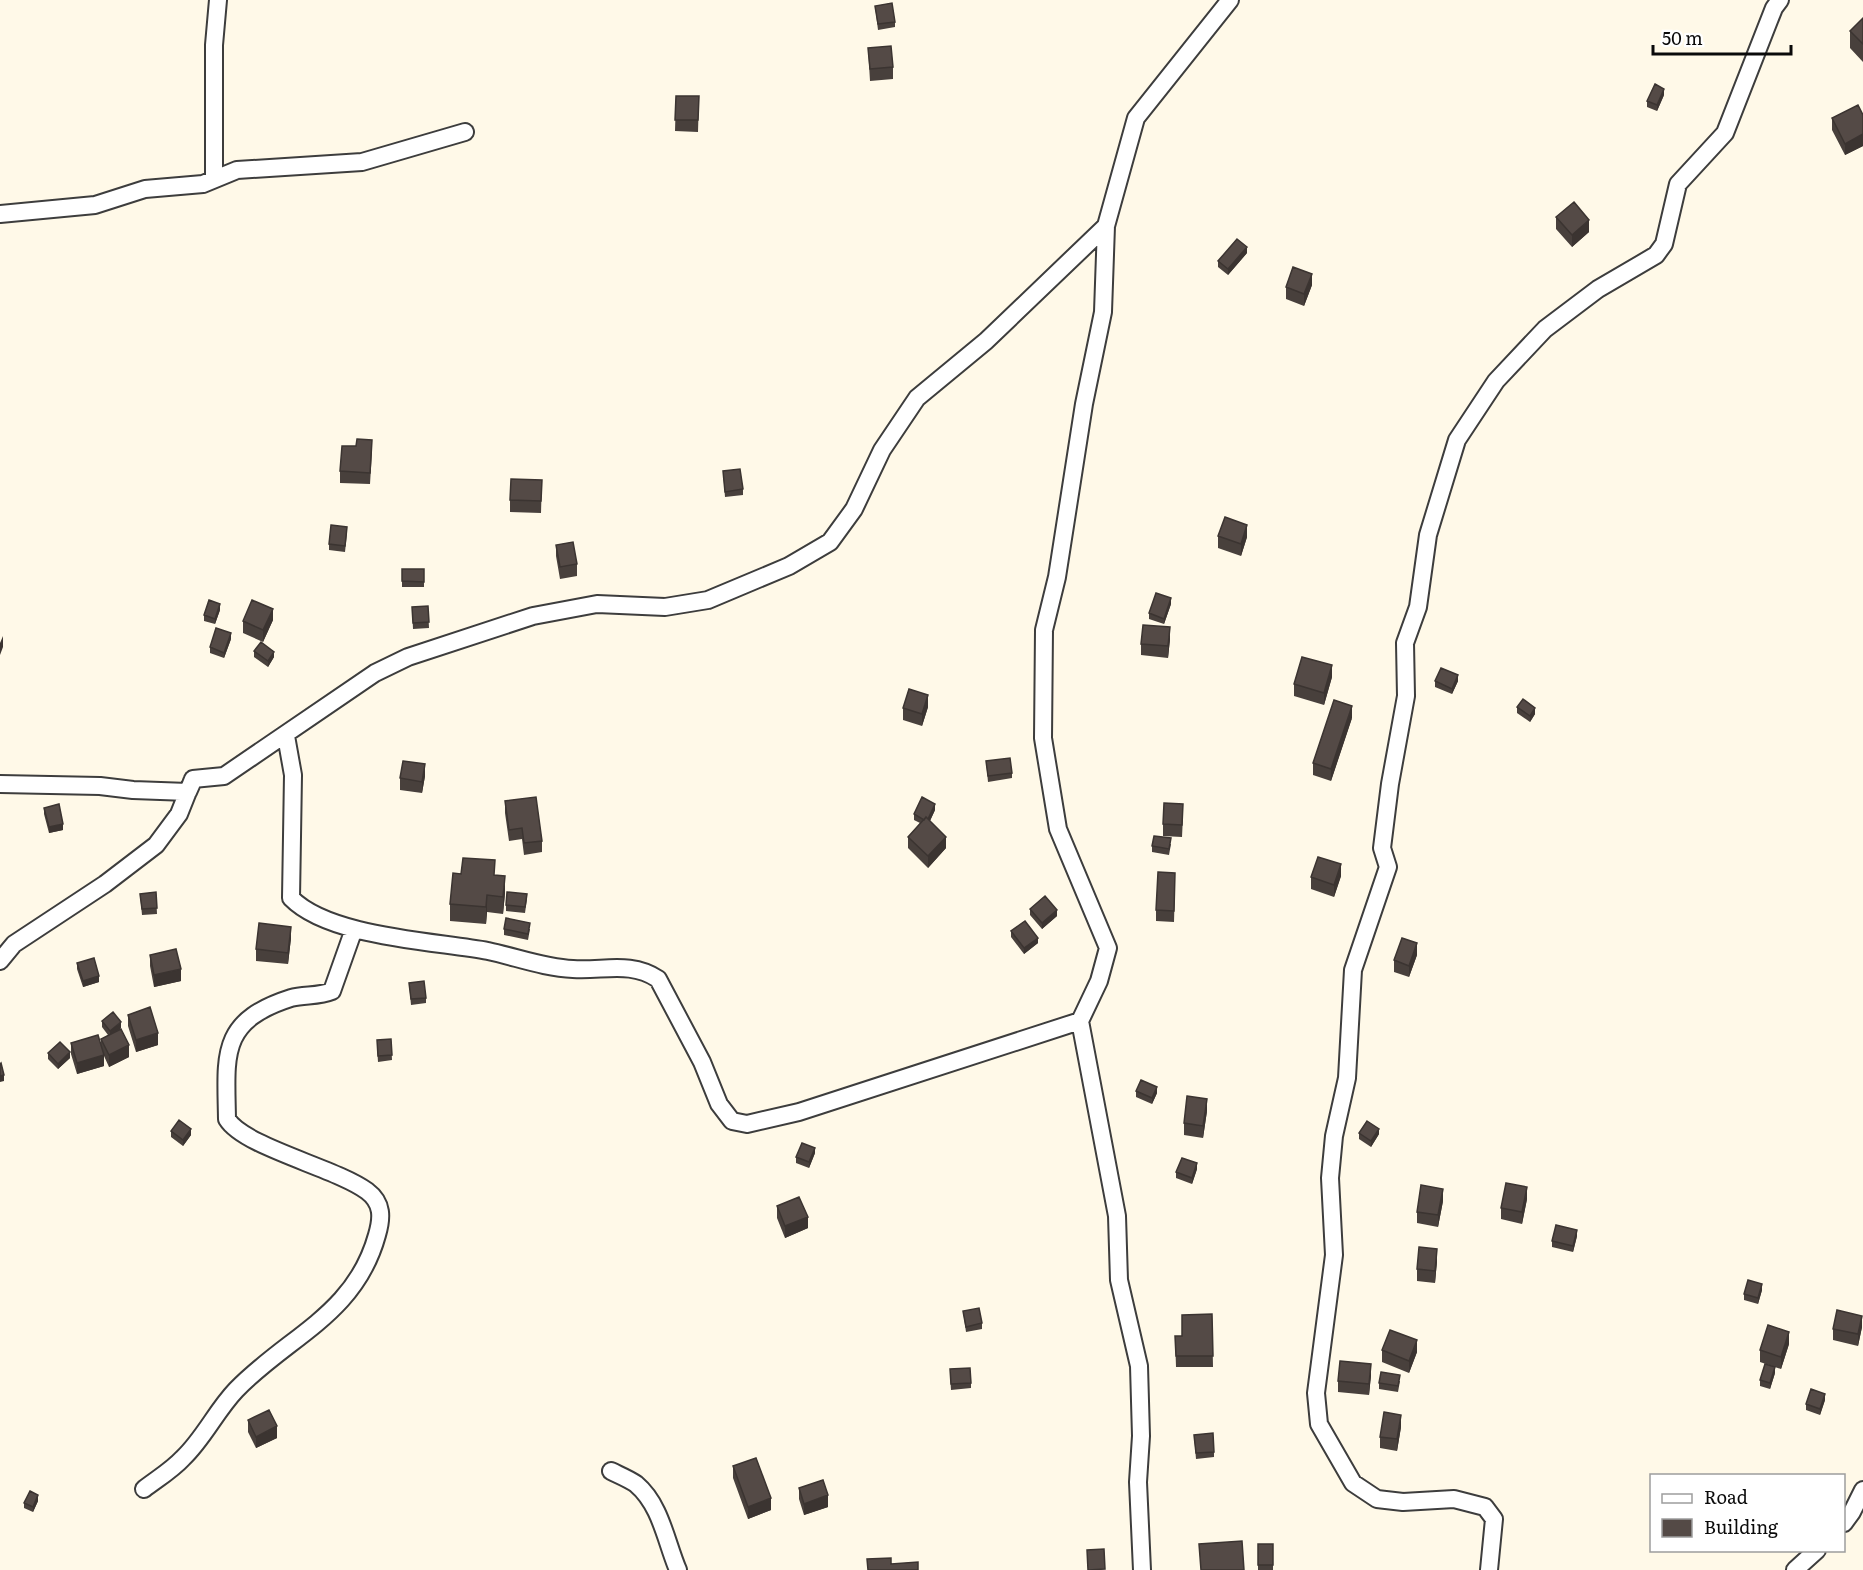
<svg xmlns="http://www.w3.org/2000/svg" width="1863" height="1570" viewBox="0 0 1863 1570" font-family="Literata,serif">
  <rect width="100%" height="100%" fill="#fff9e8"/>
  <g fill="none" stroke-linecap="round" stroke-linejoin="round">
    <g stroke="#3d3d3d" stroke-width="20">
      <path id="minor" d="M214,178v-133l4,-45
        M0,214l95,-9 50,-16 58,-5 34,-14 125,-8 103,-30
        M286,736l7,39 -2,123c38,39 143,43 197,53 28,6 57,17 85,18 31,2 58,-8 85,10l44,83 17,42 13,17 15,3 52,-12 281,-91
        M193,779l31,-3 151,-103 33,-16 125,-41 64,-12 68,3 43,-7 81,-34 41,-24 24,-33 28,-59 35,-52 69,-57 120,-115
        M0,784l100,2 33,4 55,2 4,-9
        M0,961l14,-17 91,-60 51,-39 23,-31 14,-35
        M611,1471c8,4 18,8 25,13 25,21 30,58 42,86
        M144,1489c13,-10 28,-19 39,-31 21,-20 33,-47 53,-68 52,-54 119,-75 141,-155 5,-17 6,-32 -10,-44 -31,-23 -123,-44 -140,-72 -1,-64 -8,-98 64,-121 13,-4 27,-1 41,-7l22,-62
        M1844,1523l8,-11 11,-22
        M1142,1570l-4,-88 3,-46 -2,-70 -20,-86 -2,-64 -37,-195 19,-40 9,-33 -50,-119 -15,-91 1,-108 13,-53 27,-173 19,-92 3,-86 30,-108 94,-118
        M1489,1570l5,-51 -9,-12 -31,-8 -51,3 -26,-3 -24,-16 -34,-59 -3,-31 18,-138 -4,-77 4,-42 13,-58 6,-108 35,-103 -6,-19 8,-64 16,-88 -1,-53 13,-36 10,-72 29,-95 39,-59 49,-52 53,-40 58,-34 8,-11 14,-60 47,-51 49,-125 6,-8
        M1795,1570l22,-20"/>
    </g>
    <use href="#minor" stroke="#fff" stroke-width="16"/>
  </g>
  <path fill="#48403c" d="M875,6l20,16v5l-17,3z
    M1863,18v44l-13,-14v-17z
    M868,48l25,19v12l-23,2z
    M1664,95l-7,16 -10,-4v-6z
    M676,96h23l-1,36 -23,-1z
    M1863,115v31l-18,9 -13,-25v-12z
    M1556,217l33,15 -17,15 -16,-18z
    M1247,253l-19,22 -10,-8v-6z
    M1312,285l-8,21 -18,-7v-12z
    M372,451l-2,33 -30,-1v-12z
    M723,471l20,18v6l-18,2z
    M542,480l-1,33 -31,-1v-12z
    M347,533l-2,19 -16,-2v-6z
    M1218,536l29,1 -6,19 -23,-8z
    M556,545l21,19v12l-17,3 -4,-23z
    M402,569h22v18h-22z
    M1171,604l-7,20 -15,-5v-6z
    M428,606l1,22 -16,1 -1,-22z
    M220,610l-5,14 -11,-3v-6z
    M273,620l-10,22 -20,-9v-12z
    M231,639l-7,19 -14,-5v-6z
    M1170,639l-2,19 -27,-3v-11z
    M254,651l20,6 -6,10 -14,-10z
    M1332,677l-8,28 -30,-9v-12z
    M1435,681h23l-6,13 -17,-7z
    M928,707l-6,19 -19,-6v-12z
    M1517,707l18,7 -5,8 -13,-9z
    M1352,718l-21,63 -18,-6v-12z
    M986,761l26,12v5l-24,4z
    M425,776l-3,17 -22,-3v-12z
    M505,801l37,40v11l-18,3 -2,-16 -13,2 -4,-28z
    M44,808l19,22 -14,3 -5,-19z
    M935,810l-5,11 16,27 -18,20 -20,-20v-11l12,-14 -6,-3v-6z
    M1183,816l-1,21 -19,-1v-12z
    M1171,844l-2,11 -17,-3v-6z
    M461,874l34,1 10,18 -2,21 -16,-2 -1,12 -36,-3v-17z
    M1341,876l-7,21 -23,-8v-12z
    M1175,885l-1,37 -18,-1v-11z
    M156,892l1,22 -15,1 -2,-21z
    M527,899l-2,14 -19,-2v-6z
    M1030,909l27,7 -15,13 -12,-14z
    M504,929h26l-2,11 -24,-5z
    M1011,931l27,12 -14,11 -13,-17z
    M291,938l-3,26 -32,-3v-12z
    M150,955l31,26 -27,6 -4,-21z
    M1417,955l-8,22 -15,-5v-12z
    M77,963l22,19 -16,5 -6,-18z
    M409,983l17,15v5l-15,2z
    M128,1015l30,30 -22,7 -8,-26z
    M102,1021l19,7 -4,3 12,26 -20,10 -5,-11v10l-27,8 -6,-20v-11l30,3v-7l7,-4 -6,-8z
    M391,1039l1,21 -14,2 -1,-16z
    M48,1053l22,5 -12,11 -10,-10z
    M1136,1091l21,2 -5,11 -16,-7z
    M1207,1111l-4,27 -19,-3v-12z
    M171,1131l20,4 -8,11 -12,-9z
    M1359,1133l20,1 -8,13 -12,-8z
    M815,1153l-6,15 -13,-5v-6z
    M1197,1169l-5,15 -16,-6v-6z
    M1527,1199l-5,25 -21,-5v-11z
    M1443,1201l-5,26 -21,-4v-11z
    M777,1206l31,22 -23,10 -8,-20z
    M1577,1236l-4,16 -21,-5v-6z
    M1437,1261l-2,22 -18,-2v-12z
    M1762,1290l-4,14 -14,-4v-6z
    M963,1311l19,12v6l-16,3z
    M1212,1314l1,53h-37l-1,-31h7z
    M1862,1327l-4,19 -25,-6v-11z
    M1789,1344l-8,25 -21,-7v-12z
    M1382,1350l35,2 -8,21 -27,-11z
    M1775,1373l-5,16 -10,-3v-6z
    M950,1375l21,8v5l-20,2z
    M1371,1375l-2,20 -31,-3v-11z
    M1400,1381l-2,11 -19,-3v-6z
    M1825,1400l-5,15 -14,-5v-6z
    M248,1420l29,18 -21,10 -8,-16z
    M1401,1427l-4,24 -17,-3v-11z
    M1194,1435l20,17v5l-18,2z
    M733,1466l38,44 -23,9 -15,-41z
    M799,1488l29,19 -24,8 -5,-16z
    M38,1501l-5,11 -9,-4v-5z
    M1258,1544h15v26h-15z"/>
  <path fill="#3b3431" d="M1664,89v6l-7,16v-6z
    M1863,134v12l-18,9v-11z
    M1589,220v12l-17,15v-12z
    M1247,247v6l-19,22v-6z
    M1312,274v11l-8,21v-12z
    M1247,525v12l-6,19v-12z
    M1171,598v6l-7,20v-5z
    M220,604v6l-5,14v-5z
    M273,609v11l-10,22v-12z
    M1170,627v12l-2,19v-12z
    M231,633v6l-7,19v-5z
    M3,636v11l-3,8v-12z
    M274,652v5l-6,10v-6z
    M1332,665v12l-8,28v-12z
    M1458,675v6l-6,13v-5z
    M928,695v12l-6,19v-12z
    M1352,706v12l-21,63v-12z
    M1535,708v6l-5,8v-6z
    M425,764v12l-3,17v-11z
    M935,804v6l-8,17v-6z
    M63,824v6l-14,3v-6z
    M946,837v11l-18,20v-12z
    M1341,864v12l-7,21v-12z
    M505,876v17l-2,21v-17z
    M487,895v17l-1,12v-17z
    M1057,910v6l-15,13v-6z
    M291,927v11l-3,26v-11z
    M1038,938v5l-14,11v-6z
    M1417,943v12l-8,22v-11z
    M181,969v12l-27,6v-12z
    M99,976v6l-16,5v-6z
    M121,1022v6l-11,9v-6z
    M158,1033v12l-22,7v-12z
    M129,1045v12l-20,10v-12z
    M70,1052v6l-12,11v-5z
    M104,1055v11l-27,8v-11z
    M4,1075v6l-4,1v-6z
    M1157,1087v6l-5,11v-6z
    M1207,1099v12l-4,27v-12z
    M191,1129v6l-8,11v-6z
    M1379,1129v5l-8,13v-6z
    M815,1148v5l-6,15v-6z
    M1197,1163v6l-5,15v-6z
    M1527,1187v12l-5,25v-12z
    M1443,1189v12l-5,26v-12z
    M808,1217v11l-23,10v-12z
    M1577,1230v6l-4,16v-6z
    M1437,1249v12l-2,22v-12z
    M1762,1284v6l-4,14v-6z
    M1862,1316v11l-4,19v-12z
    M1789,1332v12l-8,25v-12z
    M1417,1340v12l-8,21v-12z
    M1371,1364v11l-2,20v-11z
    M1775,1367v6l-5,16v-6z
    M1825,1394v6l-5,15v-6z
    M1401,1415v12l-4,24v-12z
    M277,1426v12l-21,10v-11z
    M38,1495v6l-5,11v-5z
    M828,1495v12l-24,8v-11z
    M771,1498v12l-23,9v-12z"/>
  <path fill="#544a46" stroke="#3b3431" stroke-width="1.5" d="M892,3l3,19 -17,2 -3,-18z
    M1863,18v26l-13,-13z
    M891,46l2,21 -23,2 -2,-21z
    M1655,84l9,5 -7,16 -10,-4z
    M676,96h23l-1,24h-23z
    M1858,105l5,10v19l-18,10 -13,-26z
    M1574,202l15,18 -17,15 -16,-18z
    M1237,239l10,8 -19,22 -10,-8z
    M1293,267l19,7 -8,20 -18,-7z
    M357,439l15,1 -2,33 -30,-2 2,-25h14z
    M740,469l3,20 -18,3 -2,-21z
    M511,479l31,1 -1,21 -31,-1z
    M1225,517l22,8 -6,19 -23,-8z
    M331,525l16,2 -2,19 -16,-2z
    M573,542l4,22 -17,3 -4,-22z
    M402,569h22v13l-22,-1z
    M1156,593l15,5 -7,21 -15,-6z
    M209,600l11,4 -5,15 -11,-4z
    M252,600l21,9 -10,21 -20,-9z
    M428,606l1,16 -16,1 -1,-16z
    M1143,625l27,2 -2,19 -27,-2z
    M216,628l15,5 -7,20 -14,-6z
    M261,642l13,10 -6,9 -14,-10z
    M1302,657l30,8 -8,28 -30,-9z
    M1441,668l17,7 -6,14 -17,-8z
    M909,689l19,6 -6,19 -19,-6z
    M1523,699l12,9 -5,8 -13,-9z
    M1334,700l18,6 -21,63 -18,-6z
    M1010,758l2,15 -24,3 -2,-15z
    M403,761l22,3 -3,18 -22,-4z
    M536,797l6,44 -18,2 -2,-15 -13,2 -4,-29z
    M922,797l13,7 -7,15 -2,-2 -2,3 -10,-6z
    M1164,803l19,1 -1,21 -19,-1z
    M59,804l4,20 -14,3 -5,-19z
    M926,817l20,20 -18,19 -20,-19z
    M1154,836l17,2 -2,11 -17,-3z
    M1318,857l23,7 -7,21 -23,-8z
    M463,858l32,2 -1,15 11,1 -2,21 -16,-2 -1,12 -36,-3 3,-31 8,1z
    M1158,872l17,1 -1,38 -18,-1z
    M156,892l1,16 -15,1 -2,-15z
    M507,892l20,2 -2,13 -19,-2z
    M1045,896l12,14 -15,13 -12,-14z
    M506,918l24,5 -2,11 -24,-5z
    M1025,921l13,17 -14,10 -13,-17z
    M259,923l32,4 -3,26 -32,-4z
    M1402,938l15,5 -8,23 -15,-6z
    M176,949l5,20 -27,6 -4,-20z
    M94,958l5,18 -16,5 -6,-18z
    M424,981l2,17 -15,1 -2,-16z
    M150,1007l8,26 -22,7 -8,-25z
    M113,1012l8,10 -11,9 -8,-10z
    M121,1029l8,16 -20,10 -8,-16z
    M98,1035l6,20 -27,8 -6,-20z
    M391,1039l1,16 -14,1 -1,-16z
    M60,1042l10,10 -12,12 -10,-11z
    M1,1063l3,12 -4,1v-12z
    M1141,1080l16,7 -5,11 -16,-7z
    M1187,1096l20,3 -4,27 -19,-3z
    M179,1120l12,9 -8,11 -12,-9z
    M1367,1121l12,8 -8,12 -12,-8z
    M802,1143l13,5 -6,14 -13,-5z
    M1182,1158l15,5 -5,15 -16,-6z
    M1506,1183l21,4 -5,25 -21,-4z
    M1421,1185l22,4 -5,26 -21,-3z
    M799,1197l9,20 -23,9 -8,-20z
    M1556,1225l21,5 -4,16 -21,-5z
    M1419,1247l18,2 -2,22 -18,-2z
    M1748,1280l14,4 -4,14 -14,-4z
    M979,1308l3,15 -16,4 -3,-16z
    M1837,1310l25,6 -4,18 -25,-5z
    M1212,1314l1,42h-37l-1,-20h7v-21z
    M1768,1325l21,7 -8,25 -21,-7z
    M1390,1330l27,10 -8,21 -27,-11z
    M1340,1361l31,3 -2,20 -31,-3z
    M1765,1364l10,3 -5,16 -10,-3z
    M970,1368l1,15 -20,1 -1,-15z
    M1381,1372l19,3 -2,11 -19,-3z
    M1811,1389l14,5 -5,15 -14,-5z
    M269,1410l8,16 -21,11 -8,-17z
    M1384,1412l17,3 -4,24 -17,-2z
    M1213,1433l1,19 -18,1 -2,-18z
    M756,1458l15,40 -23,9 -15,-41z
    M823,1480l5,15 -24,9 -5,-16z
    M30,1491l8,4 -5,12 -9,-4z
    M1242,1541l2,29h-43l-2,-26z
    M1258,1544h15v21h-15z
    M1104,1549l1,20 -17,1 -1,-20z
    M891,1558v6l27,-2v8h-50l-1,-11z"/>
  <rect x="1650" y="1474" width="195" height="78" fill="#ffffff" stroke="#9d9d9d" stroke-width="1.5"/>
  <rect x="1662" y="1494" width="30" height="9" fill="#ffffff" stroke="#9d9d9d" stroke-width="1.5"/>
  <text x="1704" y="1504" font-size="18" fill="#0a0a0a">Road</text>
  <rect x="1662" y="1519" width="30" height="18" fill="#544a46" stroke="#9d9d9d" stroke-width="1.5"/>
  <text x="1704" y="1534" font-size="18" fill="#0a0a0a">Building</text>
  <path d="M1653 45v9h138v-9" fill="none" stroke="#0a0a0a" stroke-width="3"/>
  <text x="1662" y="45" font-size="18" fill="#0a0a0a" stroke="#ffffff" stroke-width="4.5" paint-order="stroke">50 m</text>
</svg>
